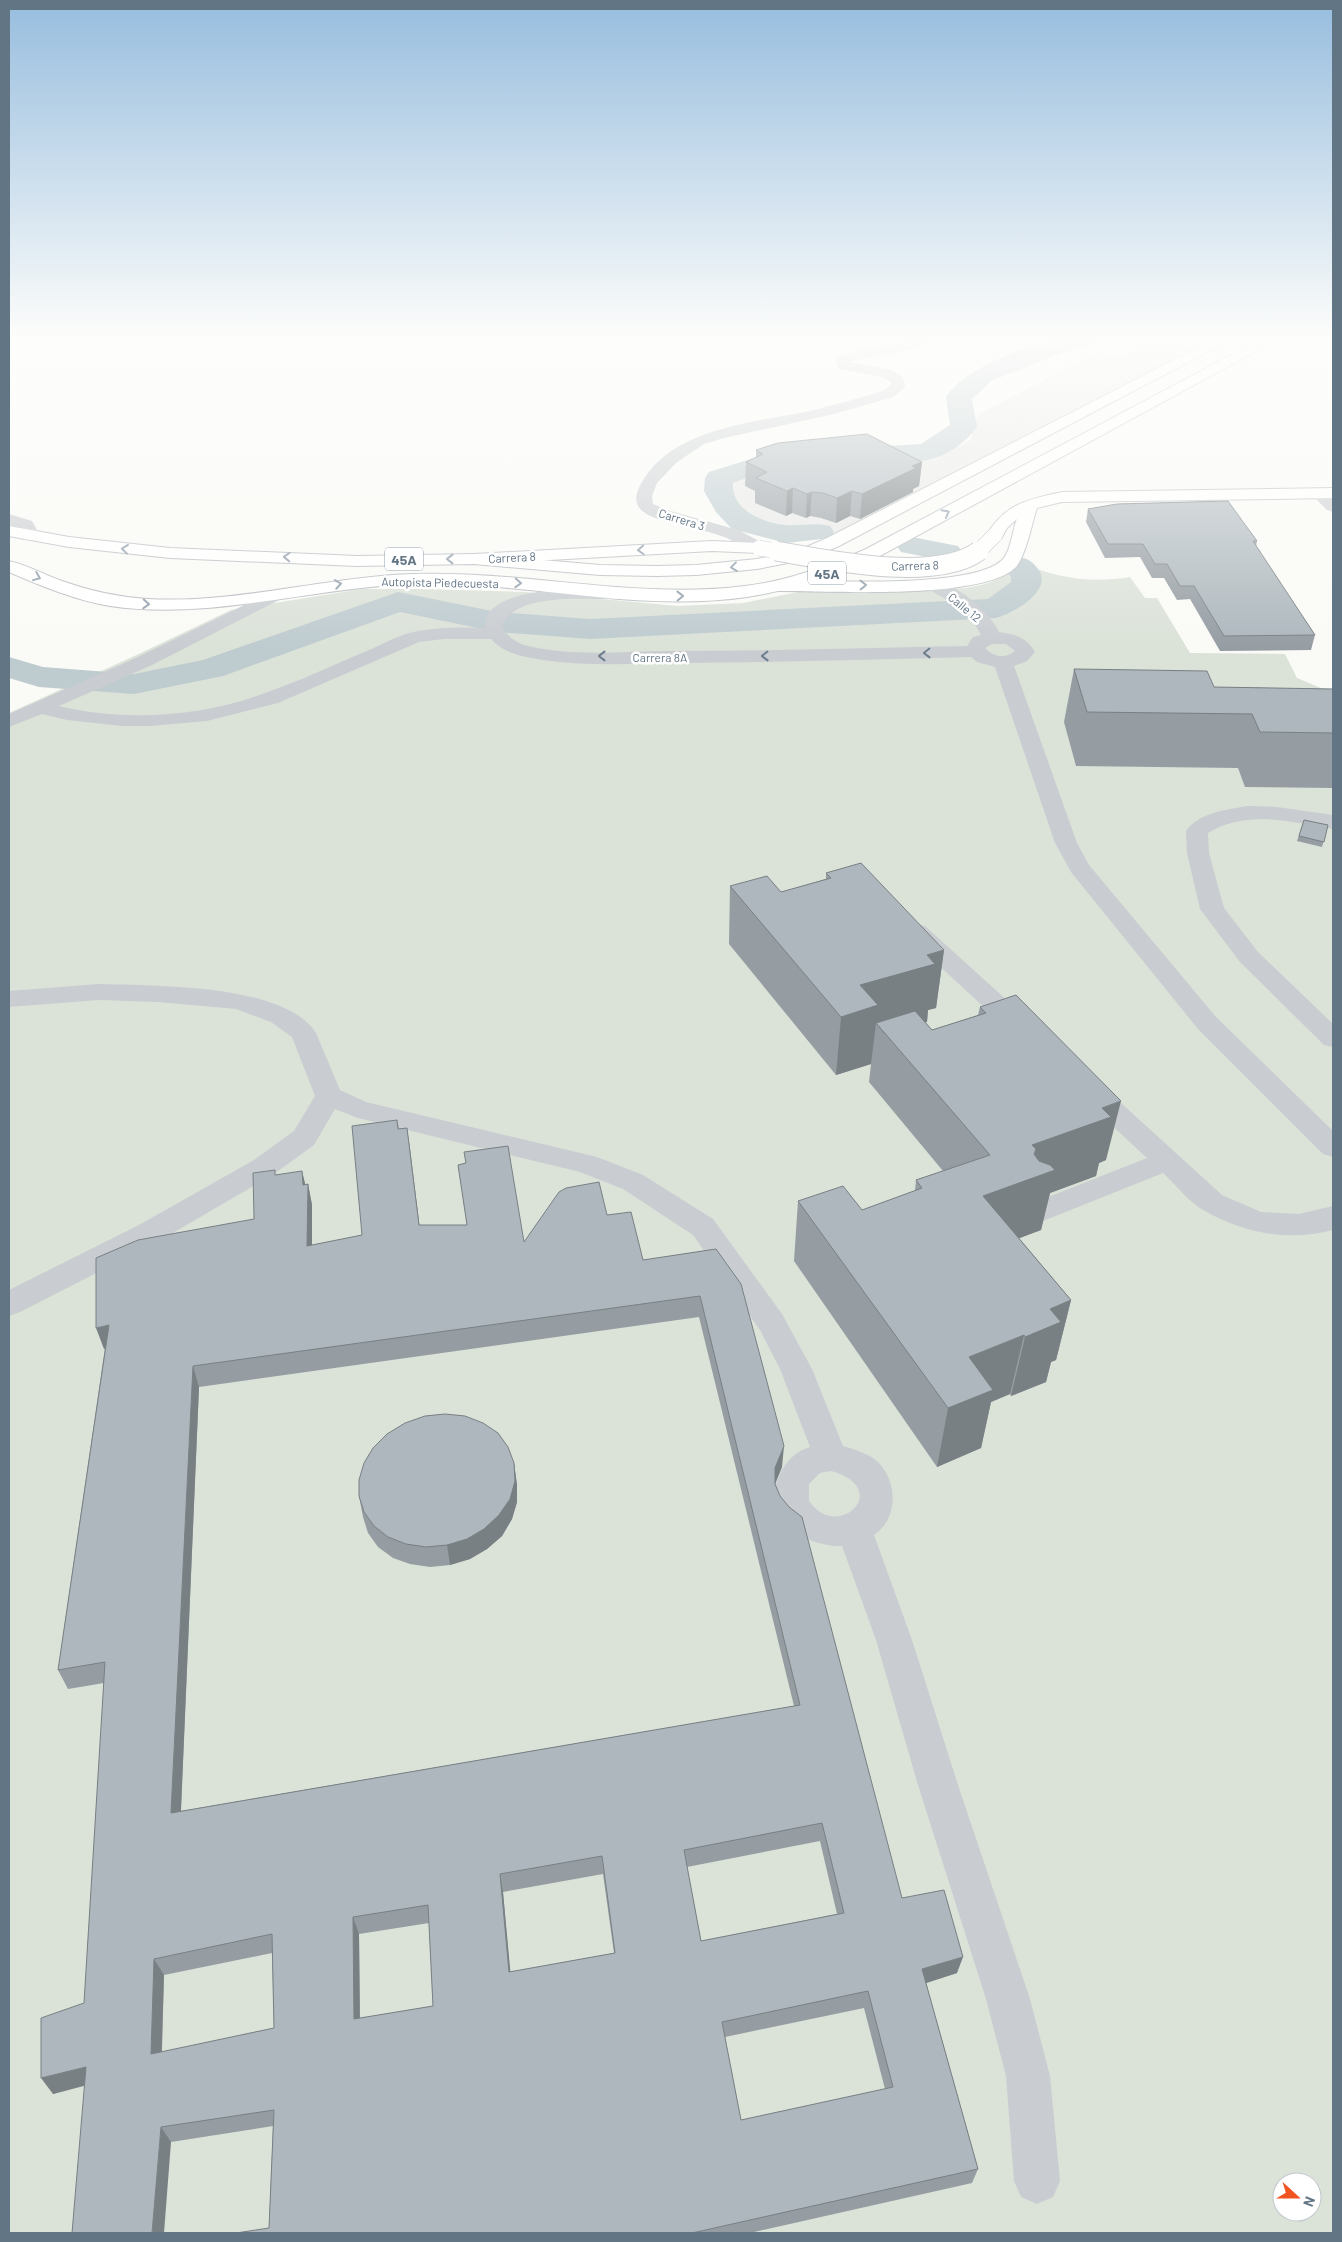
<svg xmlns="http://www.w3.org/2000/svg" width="1342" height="2242" viewBox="0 0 1342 2242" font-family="Barlow,sans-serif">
  <rect width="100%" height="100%" fill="#fafaf7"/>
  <path fill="#e8e9e8" d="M1154,341l42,9 -361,185 -16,-3 -33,2 -44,-11 -16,-17 -8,-15 1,-13 23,-10 30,-5 132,-8 54,-8 13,-7 3,-16 5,-10 117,-61 22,5z"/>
  <path fill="#dbe2d8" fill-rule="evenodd" d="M1023,563c35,16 69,20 107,14l15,21h12l33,55 95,1 12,24 36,15v1540h-1324v-1520l132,-60 90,-43 131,-21h68l95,3 153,14 65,-3 55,-11 168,-4c25,-4 37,-10 57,-25zM1282,2182h30v30h-30z"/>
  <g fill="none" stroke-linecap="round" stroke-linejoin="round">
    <path fill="#becbcf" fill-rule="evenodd" d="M1066,336h38l-4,5 -42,13 -67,27 -19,18 5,28c-8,12 -25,25 -39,30 -22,7 -46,6 -69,7 -46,2 -93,2 -136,19 -2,27 30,40 53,42 15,1 29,-3 44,1l4,6 -4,6 -44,5 -54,-14 -16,-17 -12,-21 1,-13 4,-6 45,-14 36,-6 131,-8 29,-19 -4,-28c23,-33 83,-50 120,-61z
      M912,537l46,9 4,6 -4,6 -11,3 -46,-9 -4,-6 4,-6z
      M1019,557c9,2 13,4 19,12 16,21 -24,44 -42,49l-406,21 -93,-7 -97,-20 -177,64 -89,18 -95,-7 -30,-9v-21l34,10 91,7 69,-14 195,-68 99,20 93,7 398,-20 23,-17v-5l-8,-11 5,-7z"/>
    <g stroke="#babec2" stroke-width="2">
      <path id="major" d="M1333,488v10l-271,4 -25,6c-5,15 -12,51 -22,60 -34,32 -186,23 -236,23l-6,-1 -3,-4 3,-4 6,-1c47,-1 189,8 222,-20 10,-8 11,-30 16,-42l-10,9 -6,11h-12l-2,-4c17,-31 42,-36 75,-43z
        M712,541l47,2 6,1 3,4 -3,4 -6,1 -47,-2 -238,13 -6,-1 -3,-4 3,-4 6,-1z"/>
    </g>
    <g stroke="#b9bdc1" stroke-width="2">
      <path id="highway" d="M1221,336h17l-399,210 -31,13 -51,10 -61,6 -39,1 -57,-1 -126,-11 -117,2 -187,-8 -101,-11 -60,-11v-10l60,11 101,11 187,8 117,-2 126,11 57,1 39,-1 61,-6 40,-8 30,-13z
        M1267,336h17l-406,221c-43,18 -85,33 -131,40 -110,16 -222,-16 -332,-13 -103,3 -203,37 -305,22 -35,-6 -69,-20 -101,-34v-11c18,4 36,14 53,20 28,10 56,16 85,18 89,5 177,-22 266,-25 111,-4 221,26 332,12 43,-5 82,-20 121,-37z"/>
    </g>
    <path fill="#c9cdd1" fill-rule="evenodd" d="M921,336h21l-1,3 -38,12 -54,11 42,8 12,7 2,10 -12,10 -59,17 -110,24 -20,6 -28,19 -19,20 -5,13 1,8 14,6 71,20 27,14 3,4 -3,4c-4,1 -7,1 -11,0 -9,-3 -18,-10 -27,-14 -15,-6 -32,-9 -47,-13 -18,-5 -52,-10 -42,-35 27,-62 115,-67 172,-79 25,-6 49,-13 73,-20l8,-6v-3l-9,-5 -43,-8 -4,-8 8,-7 53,-10z
      M1318,488l6,2 9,8v14l-6,-2 -17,-17 2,-3z
      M9,514l23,7 5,9 -4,10h-12l-2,-4 1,-8 -11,-3z
      M931,579c26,6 56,29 68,53 15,2 28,5 36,20l-8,9 -13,5 63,177 12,22 127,152 117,114v26l-10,-3 -125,-125 -127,-157 -16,-29 -60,-176 -18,-5 -6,-5c-96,3 -192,5 -288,6 -46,0 -94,4 -140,-3 -18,-3 -39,-6 -52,-21h-47l-25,3 -141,61 -71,18 -57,5h-28l-55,-6 -25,-6 -33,13v-13l129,-57 135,-66 6,1 3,4 -3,4 -127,65 -93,41c66,16 143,11 206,-13 35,-12 68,-28 102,-42 14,-6 28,-14 42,-18 25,-6 50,-6 76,-5 -3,-44 102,-39 129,-39l6,1 3,4 -3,4 -6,1c-30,1 -98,-7 -112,27 5,11 15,17 26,20 47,11 97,5 144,5 98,0 197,-3 295,-5l6,-9 8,-2c-11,-23 -34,-36 -56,-47l-3,-4 3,-4zM992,644h14l9,7c-10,8 -22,6 -30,-3z
      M1248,806l29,1 56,8v14c-41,-7 -87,-20 -125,4l1,20 15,55 34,44 75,72v23l-9,-2 -84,-83 -40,-53 -13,-56 -1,-22c12,-18 42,-22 62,-25z
      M916,924l9,2 105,95 4,6 -4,6 -9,2 -9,-2 -105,-97 -3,-5 3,-5z
      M99,984c54,2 185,-1 217,49l24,57 26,12 231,55 46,18 70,44 69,95 30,55 31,77c13,4 27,8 36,17 19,20 19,56 -5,72l38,105 46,145 72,214 20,77 10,105 -7,16 -16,7 -16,-7 -7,-16 -8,-105 -20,-77 -68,-214 -42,-145 -34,-94c-39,1 -83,-29 -62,-72 7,-14 15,-22 30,-27l-30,-78 -20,-39 -67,-95 -70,-46 -43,-17 -222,-54 -23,-9 -21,36 -40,29 -115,67 -139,71 -11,4v-26l130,-65 115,-65 40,-29 21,-35 -23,-59 -21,-15 -35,-13 -78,-7 -59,-2 -90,7v-16zM831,1471c63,17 7,72 -22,30v-17l11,-11z
      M1089,1080l10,3 123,112 39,17 38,2 34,-8v24c-44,12 -90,3 -130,-20 -14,-8 -27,-25 -40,-37l-125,50 -10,-4 -5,-7 5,-7 119,-47 -68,-63 -3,-6 3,-6z"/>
    <use href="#major" fill="#fff" fill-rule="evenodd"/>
    <use href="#highway" fill="#fff" fill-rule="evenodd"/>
    <g stroke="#babec2" stroke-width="16" stroke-linecap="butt">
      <path id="major-bridge-far1" d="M759,548l25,4
        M978,552l17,-17"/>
    </g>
    <g stroke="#babec2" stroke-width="21" stroke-linecap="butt">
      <path id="major-bridge" d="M776,551c52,9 159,32 203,0"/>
    </g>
    <use href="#major-bridge-far1" stroke="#fff" stroke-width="15"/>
    <use href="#major-bridge" stroke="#fff" stroke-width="19"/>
  </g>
  <path fill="#959da3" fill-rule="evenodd" d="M756,450l166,12 -3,24 -6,3v3l-53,27 -10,-3 -14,7 -15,-5 -11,-2 -4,2 -14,-5 -6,3 -31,-13v-12l-10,-5 1,-24 10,-4z
    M1088,509l169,32 -1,5 59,89 -4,15 -91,1 -30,-52 -13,1 -13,-22h-12l-12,-21 -35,1 -19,-36z
    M1074,669l140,18 119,2v99l-88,-1 -7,-19 -162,-2 -12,-44z
    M1304,820l24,5 -6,22 -25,-6z
    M826,873l118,77 -8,58 -8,2 -1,12h-2l7,8 46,-15 2,-8 36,-12 90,165 -7,3 -3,13 -46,17 -9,37 -22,8 52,62 -15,60 -5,2 -5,20 -35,14 -1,-2 -19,8 -10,46 -44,19 -143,-206 4,-60 64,9 53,-19 1,-11 27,-9 -74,-89 2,-18 -35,11 -107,-131 1,-58 51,6 45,-13z
    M397,1120l2,9 8,-1 12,97h48l-9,-60 8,-2 -2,-11 60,90 83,-27 36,45 73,-11 66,218 -7,17 127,414 55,75 -31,10 52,186 -6,14 -222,50h-514l33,-5 4,-102 -102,16 -87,-56 -31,8 31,-91 20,-320 -36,6 -10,-19 47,-322 -1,1 150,-130 22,-44 26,-4 3,13h3l4,21v40l50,-10zM699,1317l95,389 -613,105 18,-424zM820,1841l17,73 -136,27 -14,-74zM603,1874l11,79 -104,19 -7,-80zM429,1923l4,83 -73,12 -1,-84zM272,1953l2,75 -112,24 2,-77zM864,2008l21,81 -144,31 -16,-83z
    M514,1463l3,22v17l-5,17 -10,17 -15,13 -17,10 -20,6 -20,2 -20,-3 -17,-6 -15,-11 -10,-14 -5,-16 -4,-21z"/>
  <path fill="#798084" d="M922,462l-3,24 -6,3v3l-53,27 2,-25 50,-28z
    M793,488l-1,25 -6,3 1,-25z
    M852,491l-2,25 -14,7 1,-25z
    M812,492l-2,24 -4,2 1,-24z
    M944,950l-8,58 -8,2 -1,12 -42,12 -9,-11 -5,41 -35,11 5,-58 19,-32 67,-30z
    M1121,1101l-15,59 -7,3 -3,13 -46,17 -9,37 -69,26 11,-60 49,-51 70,-37z
    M407,1128l3,21 12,97 -3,-21z
    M302,1171l5,21 -4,-7z
    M308,1184l4,21v62l-5,-21z
    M1071,1300l-15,60 -5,2 -5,20 -35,14 14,-59 25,-28z
    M109,1325l7,21 -12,3 -8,-21z
    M1024,1335l-14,59 -19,8 -10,46 -44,19 11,-59 21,-51z
    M193,1366l6,21 -19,444 -9,-18z
    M784,1446l-2,21 -9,22 2,-21z
    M514,1463l3,22v17l-5,17 -10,17 -15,13 -17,10 -20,6 -3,-20z
    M500,1874l3,18 9,97 -3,-17z
    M353,1917l6,17 1,101 -6,-16z
    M963,1957l-6,16 -40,13 5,-17z
    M154,1959l10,16 -3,95 -10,-16z
    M86,2067l11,15 -44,12 -12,-16z
    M161,2127l10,15 -7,91h-12z"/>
  <path fill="#adb7bd" stroke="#798084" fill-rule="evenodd" d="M867,434l55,28 -10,4 4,2 -54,26 -10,-3 -15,7 -14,-5 -11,-1 -5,2 -14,-6 -6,3 -31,-13 11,-6 -21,-10 17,-8 -7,-4 22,-7z
    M1228,501l29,40h-4l62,94 -91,1 -30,-50h-14l-13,-22h-12l-12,-20h-35l-20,-35 29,-5z
    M1074,669l133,2 7,16 119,2v44l-73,-1 -8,-18 -165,-2z
    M1304,820l24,5 -4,17 -25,-6z
    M861,863l83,87 -17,5 8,9 -75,21 18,20 -37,12 -111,-131 37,-10 14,16 50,-14 -5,-5z
    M1016,995l105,106 -19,7 9,9 -79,28 4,4 -2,5 5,7 11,4 5,5 -72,26 88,104 -21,9 11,13 -36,15 -1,-2 -55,22 24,33 -45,18 -150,-207 45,-15 19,24 60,-22 -6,-8 74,-25 -114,-132 39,-12 17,19 54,-17 -6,-6z
    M397,1120l1,9 9,-1 12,97h48l-9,-60 8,-2 -2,-11 44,-6 16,96 35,-50 7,-4 33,-6 8,33 24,-3 12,48 73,-11 25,35 43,162 -9,22v16l5,12 9,11 13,10 100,381 42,-8 19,67 -41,12 56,200 -286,64h-456l33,-5 5,-118 -113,17 -9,106h-80l14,-166 -45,11v-60l43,-15 21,-341 -47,8 51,-345 -13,3v-70l42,-18 116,-21 -1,-46 22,-3v5l27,-4 1,14 5,-1 -1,62 55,-11 -10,-109zM700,1296l100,409 -629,108 22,-447zM822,1823l22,90 -143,28 -17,-91zM602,1856l13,97 -106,19 -9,-98zM428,1905l5,101 -79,13 -1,-102zM272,1934l2,94 -123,26 3,-95zM868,1991l25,96 -152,33 -19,-98z
    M445,1414l20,2 18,7 15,10 10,14 6,16 1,18 -5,18 -11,16 -15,14 -17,10 -20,6 -21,2 -20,-3 -18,-7 -14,-11 -10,-14 -5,-16v-16l5,-17 9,-15 14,-14 18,-11 20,-7z"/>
  <defs><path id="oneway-chevron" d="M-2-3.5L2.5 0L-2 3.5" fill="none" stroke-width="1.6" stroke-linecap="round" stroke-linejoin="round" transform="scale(1.25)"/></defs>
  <g stroke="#919eaa">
    <use href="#oneway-chevron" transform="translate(946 513) rotate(-28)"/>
    <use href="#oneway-chevron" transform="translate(125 549) rotate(-174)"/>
    <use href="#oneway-chevron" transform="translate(641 550) rotate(177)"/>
    <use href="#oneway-chevron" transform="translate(287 557) rotate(-178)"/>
    <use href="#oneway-chevron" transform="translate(450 559) rotate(-180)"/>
    <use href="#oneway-chevron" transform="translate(734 567) rotate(173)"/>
    <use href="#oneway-chevron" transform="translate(37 577) rotate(22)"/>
    <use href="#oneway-chevron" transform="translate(518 583) rotate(3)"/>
    <use href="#oneway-chevron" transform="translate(338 584) rotate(-9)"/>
    <use href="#oneway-chevron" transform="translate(863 585) rotate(-1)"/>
    <use href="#oneway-chevron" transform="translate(680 596) rotate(-1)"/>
    <use href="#oneway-chevron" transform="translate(146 604) rotate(3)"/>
  </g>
  <g stroke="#6c7e8d">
    <use href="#oneway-chevron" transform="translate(927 653) rotate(179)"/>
    <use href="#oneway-chevron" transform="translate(602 656) rotate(-180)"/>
    <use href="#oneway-chevron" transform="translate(765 656) rotate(179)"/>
  </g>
  <linearGradient id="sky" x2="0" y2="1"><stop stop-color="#97bdde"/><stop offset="0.52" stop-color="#fdfdfb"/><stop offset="1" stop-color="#fdfdfb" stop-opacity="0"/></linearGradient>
  <rect width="1342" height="650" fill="url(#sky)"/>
  <g text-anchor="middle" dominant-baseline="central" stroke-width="5" stroke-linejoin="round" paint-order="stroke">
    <g font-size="12" fill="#627585" stroke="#fff">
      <text transform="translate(682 519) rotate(17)">Carrera 3</text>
      <text transform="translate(512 557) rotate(-3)">Carrera 8</text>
      <text transform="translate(915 565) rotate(-2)">Carrera 8</text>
      <text transform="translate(440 582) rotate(1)">Autopista Piedecuesta</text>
      <text transform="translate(965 607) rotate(39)">Calle 12</text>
      <text x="660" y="657">Carrera 8A</text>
    </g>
    <g fill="#fff" stroke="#919eaa" stroke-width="1">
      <rect x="385" y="547.5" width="38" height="23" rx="4"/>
      <rect x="808" y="561.5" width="38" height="23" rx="4"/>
    </g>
    <g font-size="14" font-weight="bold" fill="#627585">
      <text x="404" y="559">45A</text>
      <text x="827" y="573">45A</text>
    </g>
  </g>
  <rect width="1342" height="2242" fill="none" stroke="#627585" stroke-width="20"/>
  <g transform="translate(1297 2197) rotate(111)"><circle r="24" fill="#ffffff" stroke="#c0c8ce"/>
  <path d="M0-4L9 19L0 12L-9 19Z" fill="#f15420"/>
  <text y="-8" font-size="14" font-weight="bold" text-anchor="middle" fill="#627585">N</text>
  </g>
</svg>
